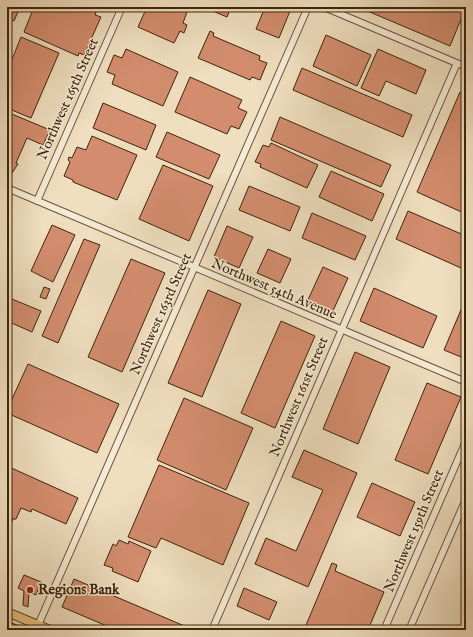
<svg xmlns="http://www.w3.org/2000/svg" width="473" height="637" viewBox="0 0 473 637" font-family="'IM FELL English',serif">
  <rect width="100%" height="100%" fill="#efdebf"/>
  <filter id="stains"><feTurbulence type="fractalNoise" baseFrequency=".005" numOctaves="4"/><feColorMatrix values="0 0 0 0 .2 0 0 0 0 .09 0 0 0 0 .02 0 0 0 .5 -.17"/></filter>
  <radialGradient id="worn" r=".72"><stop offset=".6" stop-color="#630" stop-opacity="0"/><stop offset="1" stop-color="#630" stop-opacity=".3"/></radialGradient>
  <path fill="#d38d6e" stroke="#3e2509" d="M7,7h13l-6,14 -7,-3z
    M34,7h50l12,5 -1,3 6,2 -17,38 -5,-2 -1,3 -54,-24z
    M147,7h37l-1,3 4,2 -4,11 4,2 -3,8 -4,-2 -6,12 -36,-16z
    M203,7h28l-4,10z
    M265,7h15l10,4 -11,27 -23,-9z
    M358,7h108l-16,39z
    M7,25l5,2 -5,11z
    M210,31l4,2 -1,3 47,20 -1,4 8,3 -7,17 -8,-3 -2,3 -52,-22z
    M326,35l45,20 -14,31 -44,-20z
    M21,37l38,16 -28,65 -24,-10v-36z
    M126,49l52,23 -15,34 -51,-22 3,-9 -8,-3 7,-17 8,3z
    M378,49l48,21 -10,24 -30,-13 -7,15 -18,-8z
    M302,68l110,47 -9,22 -110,-47z
    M190,77l52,23 -4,8 9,4 -8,17 -8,-3 -4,8 -52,-22z
    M460,92l6,3v119l-49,-22z
    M103,103l53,22 -10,25 -53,-22z
    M7,112l43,18 -7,15 -16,-7 -11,25 2,1 -6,9 -5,-2z
    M280,117l111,48 -10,22 -110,-47z
    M167,132l53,23 -11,24 -53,-22z
    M92,136l45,19 -20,45 -44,-18v-2l-9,-4 6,-14 -2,-2 1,-3 3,1 5,-11 9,3z
    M271,143l47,22 -11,23 -47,-21 1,-3 -6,-2 8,-17 6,2z
    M163,165l50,21 -24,55 -50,-22z
    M331,171l53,23 -12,27 -53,-24z
    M249,186l51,21 -10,24 -51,-21z
    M408,211l58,25v26h-2l-3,6 -65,-29z
    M312,213l54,23 -11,24 -53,-22z
    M52,225l23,10 -22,47 -22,-11z
    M227,226l26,11 -14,31 -25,-11z
    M84,239l16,6 -42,98 -16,-7z
    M268,249l23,10 -11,24 -23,-10z
    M131,259l34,14 -43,99 -34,-15z
    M323,267l25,11 -16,35 -25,-11z
    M44,287l6,2 -4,10 -6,-2z
    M374,288l63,28 -14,32 -63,-27z
    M208,290l33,14 -39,93 -34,-14z
    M7,297l34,14 -9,21 -25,-11z
    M466,298v61l-22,-9z
    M281,321l34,15 -40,92 -34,-15z
    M355,352l35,15 -32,77 -35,-15z
    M28,364l91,40 -22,49 -90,-40v-3z
    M427,383l34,14 -33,77 -33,-14z
    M184,398l69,30 -27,62 -69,-30z
    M304,450l53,23 -49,114 -53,-23 11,-26 30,13 27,-61 -31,-13z
    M159,465l90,38 -26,62 -62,-27 -5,10 -28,-11z
    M7,466l71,32 -12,26 -34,-15 -1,3 -10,-4 -5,11h-3l-6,15z
    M372,483l43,19 -15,34 -43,-19z
    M119,540l9,4 1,-3 22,10 -13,31 -26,-11 1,-3 -9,-3 9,-21 3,2z
    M332,563l5,2 -2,6 49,21 -16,38h-64z
    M24,575l17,7 -5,13 -7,-3 -1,15 -5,-2 1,-14 -6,-3z
    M74,579l120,51h-81l1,-1 -52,-22z
    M244,588l33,14 -8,18 -32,-14z"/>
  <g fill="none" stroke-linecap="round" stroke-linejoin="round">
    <g stroke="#6a5336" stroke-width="8">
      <path id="minor" d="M324,7l142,60
        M7,188l459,194
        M37,201l85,-194
        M36,630l272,-623
        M212,630l245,-567
        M384,630l82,-189
        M409,630l57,-131"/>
    </g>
    <g stroke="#3e2509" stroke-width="10">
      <path id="major" d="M7,612l43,18
        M7,626l10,4"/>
    </g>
    <use href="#minor" stroke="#f5ead5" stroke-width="6"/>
    <use href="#major" stroke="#e8bf80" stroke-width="8"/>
  </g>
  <circle fill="#8f2418" stroke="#f5ead5" stroke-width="1.5" cx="30" cy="590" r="4"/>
  <g text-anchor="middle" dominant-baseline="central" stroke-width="3" stroke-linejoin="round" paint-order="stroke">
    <g font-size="14" fill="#3e2509" stroke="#f5ead5">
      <text transform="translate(68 99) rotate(-66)">Northwest 165th Street</text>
      <text transform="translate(274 289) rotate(23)">Northwest 54th Avenue</text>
      <text transform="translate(161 314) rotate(-66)">Northwest 163rd Street</text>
      <text transform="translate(299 397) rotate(-67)">Northwest 161st Street</text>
      <text transform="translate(414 531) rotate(-67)">Northwest 159th Street</text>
    </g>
    <g font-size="14" font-weight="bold" fill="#3e2509" stroke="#f5ead5" text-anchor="start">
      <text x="38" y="590">Regions Bank</text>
    </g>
  </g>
  <rect width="473" height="637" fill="none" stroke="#efdebf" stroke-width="24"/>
  <rect x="8" y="8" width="457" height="621" fill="none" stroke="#3e2509" stroke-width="2"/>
  <rect x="12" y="12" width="449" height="613" fill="none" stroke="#3e2509"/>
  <rect width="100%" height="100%" filter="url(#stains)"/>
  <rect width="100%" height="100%" fill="url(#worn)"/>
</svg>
